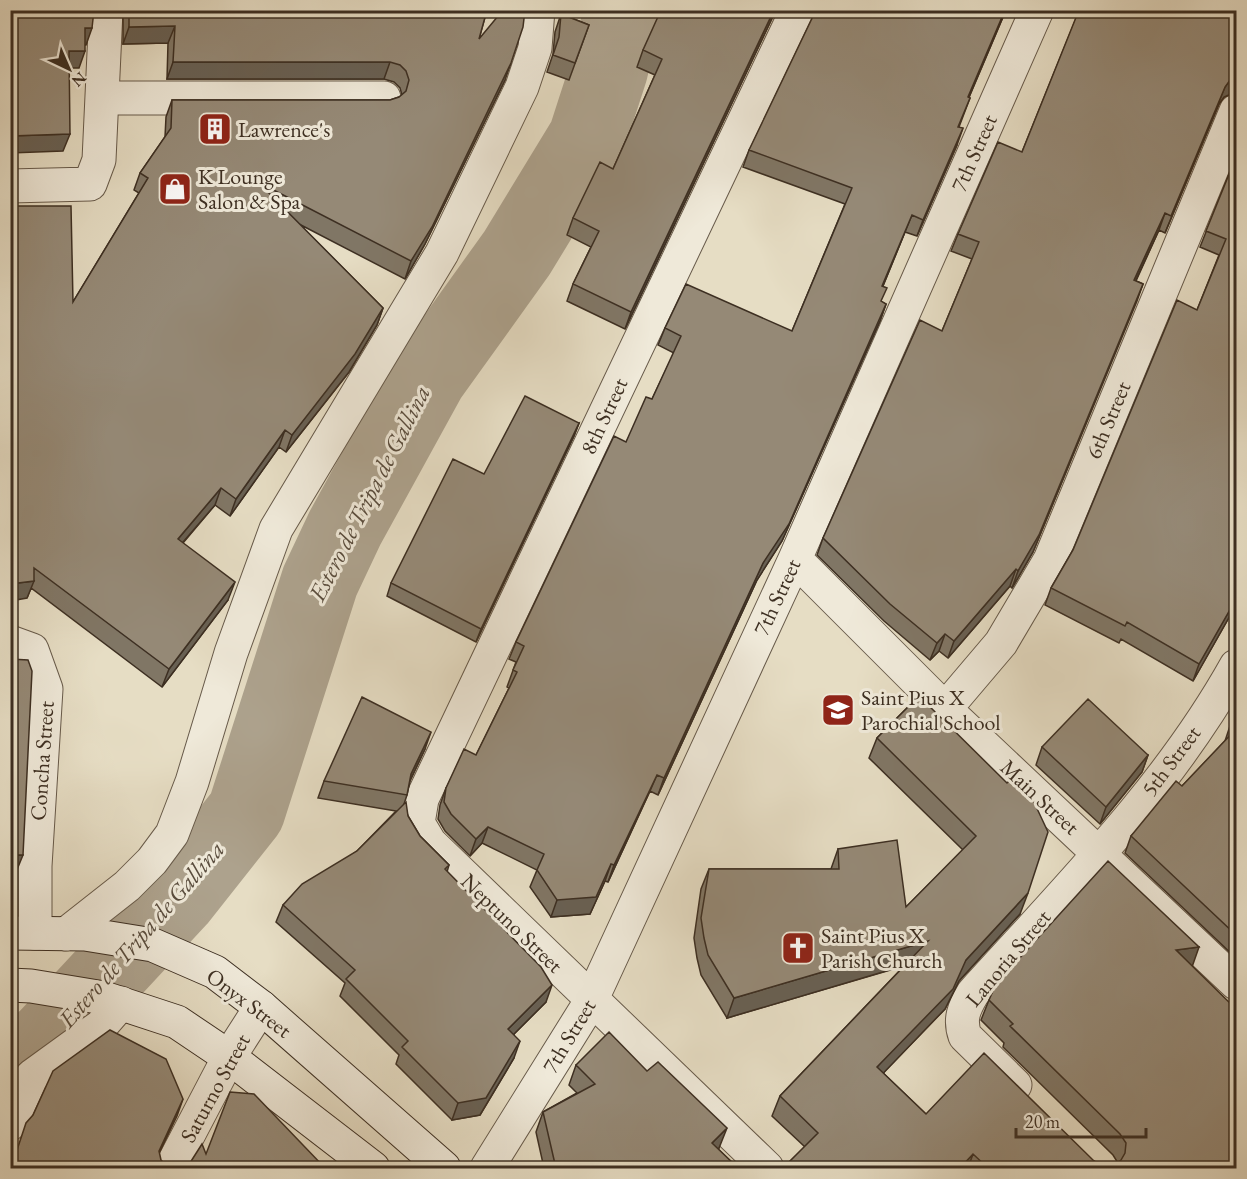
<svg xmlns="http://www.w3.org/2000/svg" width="1247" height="1179" viewBox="0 0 1247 1179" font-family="'EB Garamond',serif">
  <rect width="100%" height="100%" fill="#e6ddc4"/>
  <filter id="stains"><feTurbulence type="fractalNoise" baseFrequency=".00333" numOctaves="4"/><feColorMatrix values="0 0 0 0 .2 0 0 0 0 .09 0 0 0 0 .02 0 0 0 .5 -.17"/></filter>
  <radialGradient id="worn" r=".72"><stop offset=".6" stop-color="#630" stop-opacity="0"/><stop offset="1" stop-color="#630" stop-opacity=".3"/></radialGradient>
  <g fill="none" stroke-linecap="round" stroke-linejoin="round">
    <path stroke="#ada28d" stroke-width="78" d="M10,1072l38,-34 130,-140 68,-86 74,-231 25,-53 83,-151 89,-124 70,-115 22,-68 14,-60"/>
    <g stroke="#675a4a" stroke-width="35">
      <path id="minor" d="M102,98h282
        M10,186l80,-2 9,-24 7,-150
        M795,559l150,150 291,274
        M10,642l22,8 14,39 -11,177v67
        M945,709l56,-66 49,-83 186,-449
        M66,934l61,-48 25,-25 20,-27 20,-52 39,-129 45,-124 166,-276 80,-166 13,-39 3,-38
        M1015,1085l-50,-49c-6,-17 -1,-28 8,-43 93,-103 195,-205 263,-327
        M10,1124l22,-48 69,-50 20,-23
        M171,1168l58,-111 32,-50
        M487,1168l104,-167 204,-442 242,-549
        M767,1168l-337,-325 -12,-20 4,-24 375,-789"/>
    </g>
    <g stroke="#3d2f22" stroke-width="35">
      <path id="secondary" d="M10,933l75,1 68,11 62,27 46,35 183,161
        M10,985l21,1 73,12 73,24 52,35 144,111"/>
    </g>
    <use href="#minor" stroke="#efe9d9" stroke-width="33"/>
    <use href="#secondary" stroke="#efe9d9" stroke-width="33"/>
  </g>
  <path fill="#807665" stroke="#3d2f22" stroke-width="1.5" d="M123,10h364l-8,29 26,41 -80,164 -20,35 -106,-55 84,84 -6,17 -28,47 -63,80 -7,-5 -49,69 -15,-11 -32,38 45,57 -66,87 -131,-99 -4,10 46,-296 66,-109 -5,-3 6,-17 25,-36 1,-20 6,-17h218l9,-3 3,-2 -2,-7 -6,-6 -10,-3h-217l1,-36 -45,1z
    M776,10l-151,319 -58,-28 6,-17 18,-37 -24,-12 6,-17 40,-49 42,-94 -18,-8 6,-17 57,-34z
    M1006,10l-37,87 1,1 -11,29 -2,18 -40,91 -12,-4 -22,54 -2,16 5,2 -6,17 -98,220 -25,39 -99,215 -8,-4 -42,91 -3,-1 -15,33 -39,3 -21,-30 7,-17 -55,-27 -12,13 -25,-25 -7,-12 2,-14 6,-17 30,-33 33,-67 -2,-1 9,-25 -7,-3 7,-17 110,-200 26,-43 22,-46 -16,-8 7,-17 127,3 53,-127 -102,-37 6,-17z
    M1063,10h173l-3,83 -9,4 -5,7 -54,129 -6,-3 -23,51 7,3 -6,17 -104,251 -21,36 -2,-2 -62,72 -9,-7 -9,9 -46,-39 -67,-66 6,-17 119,-207 30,-72 -21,-8 7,-17 64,-82 55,-136z
    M561,14l28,11 -20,55 -22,-8 6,-18 2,-22z
    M1236,157v448l-43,76 -72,-42 -2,4 -74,-38 6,-17 22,-38 124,-240 22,-55 -19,-8z
    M579,423l-5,13 -98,206 -89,-46 4,-13 93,-109z
    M919,696l101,218 -61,67 -14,28 -62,64 43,41 168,47 8,5h10l6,-3 -5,-8 -110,-108 1,-4 -23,-23 8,-20 203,-34 44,202h-453l22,-21 -33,-31 8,-20 124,-130 -177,52 -26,-43 -4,-17 -3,-20 7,-49 8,-20h122l7,-20 68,58 57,-57 -94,-92 8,-20z
    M1236,719v239l-111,-105 6,-17 51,-50 43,-45 5,-15z
    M1042,747l106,8 -6,17 -42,52 -64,-59z
    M425,749l-15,32 -3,14 -3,9 4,12 12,20 29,29 -2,7 99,130 -32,32v24l-34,57 -28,5 -56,-56 3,-9 -59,-59 5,-13 -69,-61 7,-17 74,-54 39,-40 -78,-13 6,-17z
    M576,1065l143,83 -1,1 20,19h-194l-8,-36 7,-20 34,-19 -8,-8z"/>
  <path fill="#686053" stroke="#3d2f22" stroke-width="1.5" d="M774,10h2l-151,319 6,-17z
    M1005,10h1l-44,104 6,-17z
    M175,26l-7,17 -45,1 6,-17z
    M85,28h7l-6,17h-7z
    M69,51h16l-6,17h-16z
    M173,62h217l-6,17h-217z
    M511,63l-6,17 -80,164 -20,35 6,-18z
    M1236,77v16h-3l-9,4 -5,7 -54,129 60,-146 5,-7z
    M963,128l-6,17 -40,91 6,-16z
    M70,134l-7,17 -53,2v-17z
    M1165,213l-6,17 -31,67 6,-17z
    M912,215l-7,17 -29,71 6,-17z
    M1143,284l-110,268 -21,36 6,-17z
    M886,304l-6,17 -98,220 -25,39 -99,215 6,-17 99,-215z
    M383,308l-6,17 -28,47 -63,80 6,-17z
    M579,423l-5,13 -98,206 5,-13z
    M285,430l-6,17 -49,69 6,-17z
    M221,488l-6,17 -44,51 7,-17z
    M1016,569l-6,17 -62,72 6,-17z
    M34,581l-7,17 -17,3v-17z
    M235,582l-7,18 -66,87 7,-18z
    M1236,599v6l-43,76 6,-17z
    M945,634l-6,17 -9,9 7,-17z
    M431,732l-6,17 -20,42 6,-17z
    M1148,755l-6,17 -42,52 6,-17z
    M657,775l-7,16 -42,91 6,-17z
    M488,827l-6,16 -12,13 6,-17z
    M10,855h13l-7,17h-6z
    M611,864l-6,17 -15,33 -39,3 6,-17z
    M1028,893l-8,21 -61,67 -14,28 -75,78 7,-20 89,-107z
    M928,941l-8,20 -193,57 7,-20z
    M1199,947l-7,20 -16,-17z
    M552,985l-6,17 -44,44 6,-17z
    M520,1041l-6,17 -34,57 -28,5 6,-17z
    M183,1099l-6,17 -25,52 7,-17z
    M727,1128l-8,20 -14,15 7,-20z
    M973,1154l-5,14h-8z"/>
  <path fill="#958976" stroke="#3d2f22" stroke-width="1.5" d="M10,10h84l-2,18h-7v23h-16l1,83 -60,2z
    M129,10h358l-8,29 24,-29h22l-2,17 -12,36 -79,164 -21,34 -153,-79 125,126 -28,46 -63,81 -7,-5 -49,69 -15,-11 -43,51 57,43 -66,87 -135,-101v13l-24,3v-378h61l2,96 75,-124 -8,-5 31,-45 1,-28h218l9,-3 7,-6 3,-11 -3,-9 -6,-6 -10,-3h-217l2,-36 -46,1z
    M661,10h28l11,6 3,-6h71l-143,302 -58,-28 26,-53 -26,-13 27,-56 13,7 49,-110 -19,-9z
    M816,10h189l-37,87 2,1 -12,29 5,1 -40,92 -11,-5 -30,71 5,2 -6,13 5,3 -97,220 -26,39 -99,215 -7,-3 -43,90 -3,-1 -15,33 -39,3 -20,-30 7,-16 -56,-27 -12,12 -25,-25 -7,-12 2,-14 18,-39 12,6 41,-83 -4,-2 11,-24 -8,-4 98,-206 12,6 20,-45 6,2 29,-63 -16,-8 21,-44 106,47 60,-143 -103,-38z
    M1079,10h157v67l-6,3 -5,7 -54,129 -6,-3 -31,67 9,4 -104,251 -21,36 -2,-2 -62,72 -9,-7 -8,9 -47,-39 -67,-66 97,-218 22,11 37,-89 -21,-8 40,-92 24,10z
    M561,14l28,11 -14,38 -22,-8 6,-18z
    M1236,157v442l-37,65 -72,-42 -2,4 -74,-38 22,-38 104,-250 20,10 29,-71 -20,-8z
    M525,396l54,27 -98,206 -90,-46 62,-124 31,15z
    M10,659l18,1 4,11 -9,184h-13z
    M919,696l88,87 9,-9 9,9 23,49 -20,61 -62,67 -13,29 -76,78 49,47 58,-61 110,108 8,5h10l9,-6 4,-7 1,-10 -6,-9 -110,-108 3,-2 -24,-24 7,-16 112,-123 91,86 -23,3 60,59v159h-248l-15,-14 -13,14h-177l35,-35 -38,-37 148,-155 -194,57 -26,-43 -4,-17 -3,-20 8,-49h130l-1,-20 59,-9 9,67 70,-71 -99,-98z
    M362,697l69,35 -20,42 -4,21 -83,-14z
    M1088,699l60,56 -42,52 -64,-60z
    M1236,719v216l-105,-99 45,-55 6,5 53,-56 -5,-4z
    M406,802l2,14 12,20 29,29 -4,4 96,98 11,18 -44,44 12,12 -34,57 -28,5 -56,-56 6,-6 -62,-62 9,-9 -72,-65 19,-21 55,-33z
    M110,1030l56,29 17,40 -24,52 2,9 7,7 6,1h-163l15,-45 7,-8 20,-44z
    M609,1032l38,39 11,-9 69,66 -15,15 26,25h-179l-4,-4 -12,-52 52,-28 -19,-19z
    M230,1092l24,2 71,74h-143l6,-2 14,-22 4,10z"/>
  <defs>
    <g id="building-square" transform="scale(1.725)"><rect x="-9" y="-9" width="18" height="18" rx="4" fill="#8f2418" stroke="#efe9d9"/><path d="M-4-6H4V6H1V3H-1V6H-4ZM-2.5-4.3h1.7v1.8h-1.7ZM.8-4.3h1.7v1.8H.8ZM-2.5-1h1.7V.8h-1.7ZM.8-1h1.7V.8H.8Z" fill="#fff"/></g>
    <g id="shop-square" transform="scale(1.725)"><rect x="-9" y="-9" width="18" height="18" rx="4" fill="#8f2418" stroke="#efe9d9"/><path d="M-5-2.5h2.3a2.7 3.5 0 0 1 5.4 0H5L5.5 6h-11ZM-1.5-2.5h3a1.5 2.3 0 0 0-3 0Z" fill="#fff"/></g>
    <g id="school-square" transform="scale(1.725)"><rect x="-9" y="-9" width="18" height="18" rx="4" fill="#8f2418" stroke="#efe9d9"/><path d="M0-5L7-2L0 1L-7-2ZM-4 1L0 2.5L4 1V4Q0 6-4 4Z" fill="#fff"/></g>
    <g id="church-square" transform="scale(1.725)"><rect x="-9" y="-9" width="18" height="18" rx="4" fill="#8f2418" stroke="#efe9d9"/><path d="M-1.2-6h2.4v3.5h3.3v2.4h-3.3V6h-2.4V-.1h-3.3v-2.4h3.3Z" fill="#fff"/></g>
  </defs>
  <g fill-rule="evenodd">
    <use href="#building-square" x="215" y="129"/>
    <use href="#shop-square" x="175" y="189"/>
    <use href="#school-square" x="838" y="710"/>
    <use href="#church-square" x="798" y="948"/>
  </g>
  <g text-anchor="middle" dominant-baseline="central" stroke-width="6" stroke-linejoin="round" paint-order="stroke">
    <g font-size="22" fill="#3d2f22" stroke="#efe9d9" text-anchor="start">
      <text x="238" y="129">Lawrence's</text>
      <text x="198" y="176">K Lounge<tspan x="198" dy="25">Salon &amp; Spa</tspan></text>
      <text x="861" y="697">Saint Pius X<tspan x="861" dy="25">Parochial School</tspan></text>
      <text x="821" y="935">Saint Pius X<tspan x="821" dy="25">Parish Church</tspan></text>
    </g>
    <g font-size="22" fill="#3d2f22" stroke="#efe9d9">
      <text transform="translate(974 153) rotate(-66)">7th Street</text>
      <text transform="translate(604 416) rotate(-65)">8th Street</text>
      <text transform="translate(1108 420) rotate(-67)">6th Street</text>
      <text transform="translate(777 597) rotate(-65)">7th Street</text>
      <text transform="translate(42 761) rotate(-86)">Concha Street</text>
      <text transform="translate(1171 761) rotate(-53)">5th Street</text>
      <text transform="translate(1040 797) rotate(43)">Main Street</text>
      <text transform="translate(512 923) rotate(44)">Neptuno Street</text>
      <text transform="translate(1008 958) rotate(-50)">Lanoria Street</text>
      <text transform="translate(249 1003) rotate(37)">Onyx Street</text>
      <text transform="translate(569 1036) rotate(-59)">7th Street</text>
      <text transform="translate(215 1088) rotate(-61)">Saturno Street</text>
    </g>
    <g font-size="24" font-style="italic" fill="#594c3d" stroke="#efe9d9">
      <text transform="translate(369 493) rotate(-63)">Estero de Tripa de Gallina</text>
      <text transform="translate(141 934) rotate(-49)">Estero de Tripa de Gallina</text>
    </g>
  </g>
  <rect width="1247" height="1179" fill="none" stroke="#e6ddc4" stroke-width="36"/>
  <rect x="12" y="12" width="1223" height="1155" fill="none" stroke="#3d2f22" stroke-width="3"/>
  <rect x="18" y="18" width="1211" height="1143" fill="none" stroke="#3d2f22" stroke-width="1.5"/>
  <g transform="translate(69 69) rotate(136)" stroke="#efe9d9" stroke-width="4.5" paint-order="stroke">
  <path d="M0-4.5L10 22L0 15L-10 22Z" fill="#3d2f22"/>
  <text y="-9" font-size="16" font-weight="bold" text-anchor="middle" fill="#3d2f22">N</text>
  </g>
  <path d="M1016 1128v9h130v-9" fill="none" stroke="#3d2f22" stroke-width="3"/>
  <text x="1025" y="1128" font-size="18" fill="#3d2f22" stroke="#efe9d9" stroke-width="4.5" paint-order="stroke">20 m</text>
  <rect width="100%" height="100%" filter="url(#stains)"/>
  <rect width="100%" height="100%" fill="url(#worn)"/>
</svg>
